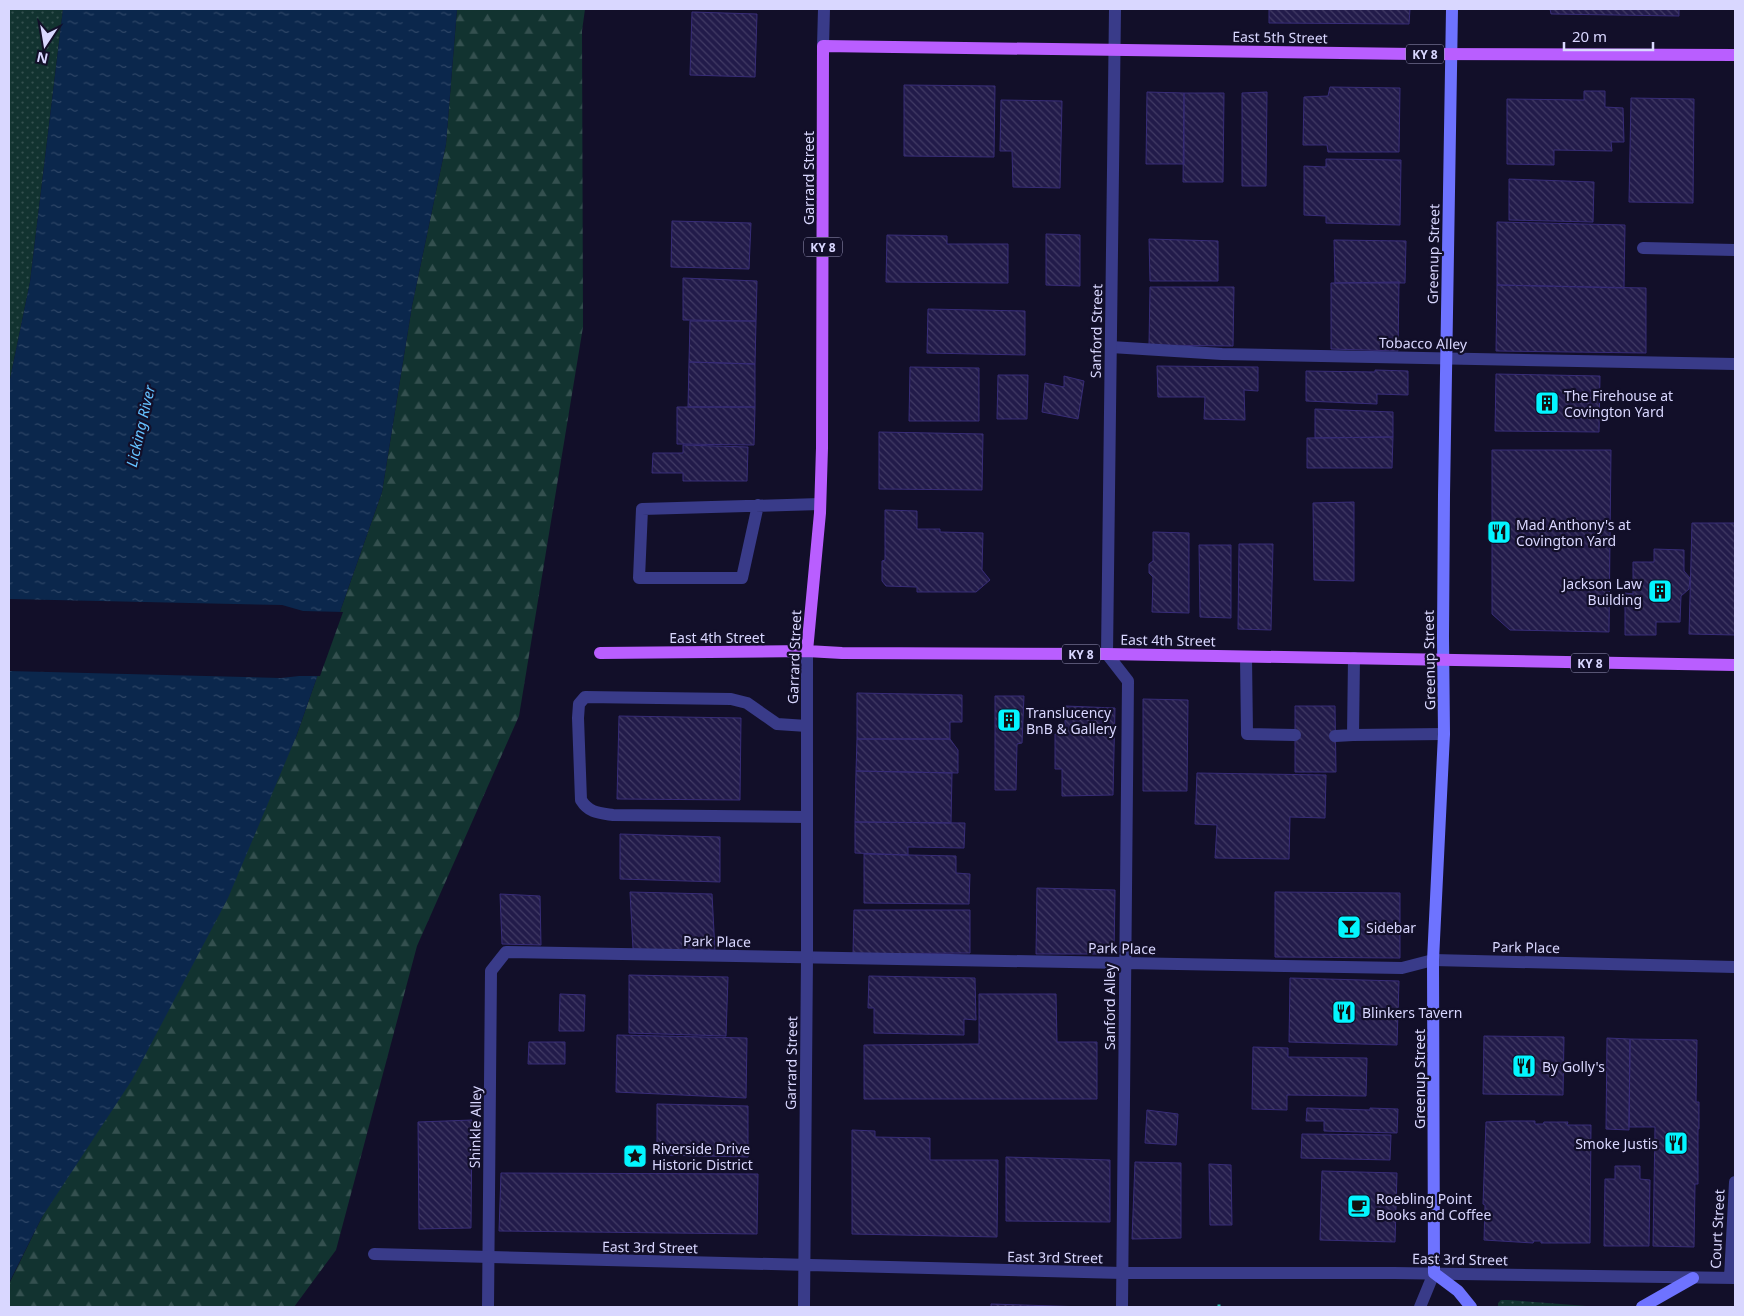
<svg xmlns="http://www.w3.org/2000/svg" width="1744" height="1316" viewBox="0 0 1744 1316" font-family="'Noto Sans',sans-serif">
  <defs>
    <pattern id="green-dots" width="8" height="8" patternUnits="userSpaceOnUse" patternTransform="scale(1.25)"><rect width="8" height="8" fill="#123330"/><path d="M2 2h.1M6 6h.1" fill="none" stroke="#34504f" stroke-width="1.8" stroke-linecap="round"/></pattern>
    <pattern id="forest-firs" width="22" height="20" patternUnits="userSpaceOnUse" patternTransform="scale(1.25)"><rect width="22" height="20" fill="#123330"/><path d="M5 1l3.5 6h-7zM16 11l3.5 6h-7z" fill="#34504f"/></pattern>
    <pattern id="water-ripples" width="26" height="14" patternUnits="userSpaceOnUse" patternTransform="scale(1.25)"><rect width="26" height="14" fill="#0b274c"/><path d="M2 4q2-2 4 0t4 0M15 11q2-2 4 0t4 0" fill="none" stroke="#2e4667"/></pattern>
    <pattern id="building-back-hatch" width="6" height="6" patternUnits="userSpaceOnUse" patternTransform="scale(1.25)"><rect width="6" height="6" fill="#221b4a"/><path d="M-1 5l2 2M0 0l6 6M5-1l2 2" fill="none" stroke="#423b65"/></pattern>
  </defs>
  <rect width="100%" height="100%" fill="#120f29"/>
  <path fill="url(#green-dots)" d="M9,9h54l-33,273 -21,102z
    M1501,1300h7l92,7h-102v-4z"/>
  <path fill="url(#forest-firs)" d="M457,9h128l-3,22 1,296 -64,389 -102,230 -81,304 -42,57h-285v-23l33,-67 254,-480 86,-245 30,-186 34,-162z"/>
  <path fill="url(#water-ripples)" d="M63,9h394l-11,135 -34,162 -30,186 -86,245 -68,161 -96,182 -90,137 -33,66v-899l21,-102z"/>
  <path fill="#120f29" d="M9,599l273,6 21,6 40,1 -23,64h-21l-18,2 -272,-7z"/>
  <path fill="url(#building-back-hatch)" stroke="#372c77" d="M1269,9h141l-1,15 -140,-1z
    M1550,9h129v7l-128,-2z
    M692,12l65,2 -2,63 -65,-2z
    M904,85l91,1 -1,71 -90,-1z
    M1330,87l70,1 -1,64h-71l-1,-7h-24l1,-48 24,-1z
    M1584,91h21v16l18,1 1,34h-13l1,9 -58,-1v15l-47,-1v-65l77,1z
    M1147,92l37,1v71h-38z
    M1267,92l-1,94h-24v-93z
    M1184,93h40l-1,89h-40z
    M1631,98l63,1 -1,104 -64,-1z
    M1001,100l61,1 -2,87 -47,-1 -1,-36h-12z
    M1326,159l75,1 -1,65 -74,-2v-7l-22,-1v-49l22,1z
    M1509,179l85,3 -1,40 -84,-2z
    M672,221l79,2 -2,46 -78,-2z
    M1497,222l128,3 -1,63 -127,-3z
    M1046,234l34,1v51l-34,-1z
    M887,235l60,1v8h61v39l-122,-1z
    M1149,239l69,2v40h-68z
    M1334,240l72,1 -1,42h-70z
    M683,278l74,3 -1,40 -73,-1z
    M1399,282l-1,69 -67,-2v-66z
    M1497,285l149,3v65l-150,-2z
    M1150,287h84l-1,59 -84,-1z
    M928,309l97,2v44l-98,-2z
    M690,321h66l-1,43 -66,-2z
    M689,362l66,2v43h-67z
    M1157,366l101,1v24l-14,-1 1,30 -41,-1 1,-22h-47z
    M910,367l69,1v53h-70z
    M1375,370l33,1v24l-31,-1v10l-71,-3v-30l69,1z
    M1496,374l104,2 -1,56 -104,-1z
    M998,375h30l-1,44h-30z
    M1064,376l20,5 -6,38 -36,-7 3,-29 19,4z
    M677,407h78l-1,38 -77,-1z
    M1315,409l78,3v25l-78,1z
    M879,432l104,2 -1,56 -103,-1z
    M1393,437l-1,31h-85v-30z
    M683,445l65,2 -1,34h-64v-8h-31l1,-20h30z
    M1492,450h119l-2,182 -99,-2 -18,-16z
    M1354,502v79l-40,-1 -1,-77z
    M885,510l32,1v18h23v3l43,1 -1,37 8,10 -14,12h-59v-5l-31,-1 -4,-5v-20l3,-1z
    M1692,523h43v112l-46,-1z
    M1153,532l36,1v80l-37,-1 1,-35 -4,-4v-9l4,-3z
    M1239,544h34l-2,86 -33,-1z
    M1199,545h32v73l-31,-1z
    M1654,549l30,1v21l6,7 -1,11 -8,7 -1,26h-24v13h-31v-42l8,1v-32h21z
    M857,693l105,2v27h-12v17h-93z
    M995,696h29l-2,47 -5,1 -1,46h-21z
    M1143,699l45,1 -1,91h-44z
    M1065,706l50,2 -2,87 -51,1v-27h-7v-35h10z
    M1295,706h40l1,66h-41z
    M619,716l122,2 -1,82 -123,-1z
    M857,739h93l8,11v23l-102,-2z
    M856,771l96,2 -1,50 -96,-1z
    M1197,773l129,2 -1,43 -35,-1 -1,42 -74,-1 2,-33 -22,-1z
    M855,822l110,1 -1,25 -56,-1v8l-53,-2z
    M620,834l100,3v45l-100,-3z
    M864,854l92,2v17l14,1 -1,30 -105,-1z
    M1037,888l78,2 -1,64h-78z
    M630,892l82,2 3,57 -82,-2z
    M1275,892l125,1v65l-125,-1z
    M500,894l40,2 1,49 -39,-1z
    M854,910h116v43l-117,1z
    M629,975l99,2 -2,59 -97,-3z
    M869,976l106,2 1,42 -12,-1v16l-90,-2v-25h-6z
    M1290,978l109,3 -2,64 -108,-3z
    M560,994l25,1 -1,36h-25z
    M979,994h77l1,48h40v57h-233v-54l115,-1z
    M617,1035l130,3 -1,60 -130,-6z
    M1484,1036l80,1 -1,58 -80,-1z
    M1607,1038l23,1 -1,91 -23,-1z
    M1630,1039l67,1 -1,62h3v27h-1v55h-3l-1,63 -41,-1 2,-119h-26z
    M529,1042h36v22h-37z
    M1253,1047l35,1v9l79,1 -1,38 -79,-1v15l-35,-1z
    M657,1104l91,2v51l-91,-2z
    M1307,1108l63,2v-2l28,1 -1,24 -73,-2v-10h-18z
    M1147,1110l31,4 -2,31 -31,-2z
    M472,1120l-1,108 -52,1 -1,-107z
    M1510,1121h25v3h8l1,-2h24l-1,3h24l-1,118h-49v-2h-7l-1,2 -49,-3 1,-35 -2,-1 3,-82z
    M852,1130l23,1v6l55,1v22h68l-1,77 -145,-3z
    M1302,1134l89,1 -1,25 -89,-2z
    M1006,1157l104,3v62l-104,-1z
    M1135,1162l46,1v75l-49,1z
    M1209,1164l22,1 1,60h-22z
    M1615,1166h25v13l10,1 -1,66h-45l1,-67h10z
    M1322,1171l75,2 -2,69 -75,-2z
    M501,1173l257,1 -1,60 -258,-3z
    M991,1304l95,3h-95z"/>
  <g fill="none" stroke-linecap="round" stroke-linejoin="round">
    <path stroke="#2cbead" stroke-width="3" stroke-dasharray="2.5 4" stroke-linecap="butt" d="M1219,1307v-4"/>
    <path stroke="#393b89" stroke-width="12" d="M1643,248l92,2
      M1111,347l111,7 513,10
      M758,505l-16,73h-103l3,-69 178,-5
      M1107,654l21,27 -6,626
      M1246,657l1,77 48,1
      M1354,658l-1,77 91,-1
      M1335,736l18,-1
      M807,817l-194,-2c-14,-2 -24,-2 -32,-15l-3,-82 1,-14 6,-7 146,2 16,4 30,21 30,2
      M488,1307l3,-336 15,-19 896,16 31,-8"/>
    <path stroke="#393b89" stroke-width="12" d="M823,46l1,-37
      M1107,654l8,-645
      M1433,960l302,7
      M374,1254l748,19h272l341,5
      M1730,1278l5,-96
      M804,1307l3,-350v-306
      M1420,1307l14,-34"/>
    <path stroke="#6e73ff" stroke-width="12" d="M1452,9l-8,486 -1,142 1,97 -11,226 1,313 24,18 13,16
      M1642,1307l51,-29"/>
    <path stroke="#b95eff" stroke-width="12" d="M807,651l13,-138 2,-65 1,-402 590,8 322,1
      M600,653l207,-2 35,2 265,1 628,11"/>
  </g>
  <defs>
    <g id="building-square" transform="scale(1.25)"><rect x="-9" y="-9" width="18" height="18" rx="4" fill="#03f5ff" stroke="#120f29"/><path d="M-4-6H4V6H1V3H-1V6H-4ZM-2.5-4.3h1.7v1.8h-1.7ZM.8-4.3h1.7v1.8H.8ZM-2.5-1h1.7V.8h-1.7ZM.8-1h1.7V.8H.8Z" fill="#111"/></g>
    <g id="restaurant-square" transform="scale(1.25)"><rect x="-9" y="-9" width="18" height="18" rx="4" fill="#03f5ff" stroke="#120f29"/><path d="M-5-6h1v4h1v-4h1v4h1v-4h1v5L-1.5 .5V6h-2V.5L-5-1ZM5-6V6H3V1.5H1.5Q1.5-4 5-6Z" fill="#111"/></g>
    <g id="bar-square" transform="scale(1.25)"><rect x="-9" y="-9" width="18" height="18" rx="4" fill="#03f5ff" stroke="#120f29"/><path d="M-6-5H6L.8 .8V4.5H3.5V6h-7V4.5H-.8V.8Z" fill="#111"/></g>
    <g id="sight-square" transform="scale(1.25)"><rect x="-9" y="-9" width="18" height="18" rx="4" fill="#03f5ff" stroke="#120f29"/><path d="M0-6L1.8-2.2L6-1.7L2.9 1.2L3.7 5.4L0 3.3L-3.7 5.4L-2.9 1.2L-6-1.7L-1.8-2.2Z" fill="#111"/></g>
    <g id="cafe-square" transform="scale(1.25)"><rect x="-9" y="-9" width="18" height="18" rx="4" fill="#03f5ff" stroke="#120f29"/><path d="M-5.5-4.5H6V0H3Q3 3.5 0 3.5H-2.5Q-5.5 3.5-5.5 0ZM3-3.2v2h1.7v-2ZM-6 4.5H4V6H-6Z" fill="#111"/></g>
  </defs>
  <g fill-rule="evenodd">
    <use href="#building-square" x="1547" y="403"/>
    <use href="#restaurant-square" x="1499" y="532"/>
    <use href="#building-square" x="1660" y="591"/>
    <use href="#building-square" x="1009" y="720"/>
    <use href="#bar-square" x="1349" y="927"/>
    <use href="#restaurant-square" x="1344" y="1012"/>
    <use href="#restaurant-square" x="1524" y="1066"/>
    <use href="#restaurant-square" x="1676" y="1143"/>
    <use href="#sight-square" x="635" y="1156"/>
    <use href="#cafe-square" x="1359" y="1206"/>
  </g>
  <g text-anchor="middle" dominant-baseline="central" stroke-width="4.5" stroke-linejoin="round" paint-order="stroke">
    <g fill="#120f29" stroke="#9d9bbf" stroke-width="1">
      <rect x="1406" y="44.5" width="38" height="19" rx="4"/>
      <rect x="804" y="237.5" width="38" height="19" rx="4"/>
      <rect x="1062" y="644.5" width="38" height="19" rx="4"/>
      <rect x="1571" y="653.5" width="38" height="19" rx="4"/>
    </g>
    <g font-size="12" font-weight="bold" fill="#d9d7ff">
      <text x="1425" y="54">KY 8</text>
      <text x="823" y="247">KY 8</text>
      <text x="1081" y="654">KY 8</text>
      <text x="1590" y="663">KY 8</text>
    </g>
    <g font-size="14" fill="#d9d7ff" stroke="#120f29">
      <text transform="translate(1280 37) rotate(1)">East 5th Street</text>
      <text transform="translate(808 178) rotate(-90)">Garrard Street</text>
      <text transform="translate(1433 254) rotate(-89)">Greenup Street</text>
      <text transform="translate(1096 331) rotate(-89)">Sanford Street</text>
      <text transform="translate(1423 343) rotate(1)">Tobacco Alley</text>
      <text x="717" y="637">East 4th Street</text>
      <text transform="translate(1168 640) rotate(1)">East 4th Street</text>
      <text transform="translate(794 657) rotate(-88)">Garrard Street</text>
      <text transform="translate(1429 660) rotate(-91)">Greenup Street</text>
      <text transform="translate(717 941) rotate(1)">Park Place</text>
      <text transform="translate(1526 947) rotate(1)">Park Place</text>
      <text transform="translate(1122 948) rotate(1)">Park Place</text>
      <text transform="translate(1109 1007) rotate(-90)">Sanford Alley</text>
      <text transform="translate(791 1063) rotate(-89)">Garrard Street</text>
      <text transform="translate(1419 1079) rotate(-90)">Greenup Street</text>
      <text transform="translate(475 1127) rotate(-89)">Shinkle Alley</text>
      <text transform="translate(1717 1229) rotate(-87)">Court Street</text>
      <text transform="translate(650 1247) rotate(1)">East 3rd Street</text>
      <text transform="translate(1055 1257) rotate(1)">East 3rd Street</text>
      <text transform="translate(1460 1259) rotate(1)">East 3rd Street</text>
    </g>
    <g font-size="14" fill="#d9d7ff" stroke="#120f29" text-anchor="start">
      <text x="1564" y="395">The Firehouse at<tspan x="1564" dy="16">Covington Yard</tspan></text>
      <text x="1516" y="524">Mad Anthony's at<tspan x="1516" dy="16">Covington Yard</tspan></text>
      <text x="1642" y="583" text-anchor="end">Jackson Law<tspan x="1642" dy="16">Building</tspan></text>
      <text x="1026" y="712">Translucency<tspan x="1026" dy="16">BnB &amp; Gallery</tspan></text>
      <text x="1366" y="927">Sidebar</text>
      <text x="1362" y="1012">Blinkers Tavern</text>
      <text x="1542" y="1066">By Golly's</text>
      <text x="1658" y="1143" text-anchor="end">Smoke Justis</text>
      <text x="652" y="1148">Riverside Drive<tspan x="652" dy="16">Historic District</tspan></text>
      <text x="1376" y="1198">Roebling Point<tspan x="1376" dy="16">Books and Coffee</tspan></text>
    </g>
    <g font-size="15" font-style="italic" fill="#65c1ff" stroke="#120f29">
      <text transform="translate(140 426) rotate(-77)">Licking River</text>
    </g>
  </g>
  <rect width="1744" height="1316" fill="none" stroke="#d9d7ff" stroke-width="20"/>
  <g transform="translate(45 45) rotate(192)" stroke="#120f29" stroke-width="4" paint-order="stroke">
  <path d="M0-4L9 19L0 12L-9 19Z" fill="#d9d7ff"/>
  <text y="-8" font-size="14" font-weight="bold" text-anchor="middle" fill="#d9d7ff">N</text>
  </g>
  <path d="M1564 42v8h89v-8" fill="none" stroke="#d9d7ff" stroke-width="2.5"/>
  <text x="1572" y="42" font-size="15" fill="#d9d7ff" stroke="#120f29" stroke-width="4" paint-order="stroke">20 m</text>
</svg>
